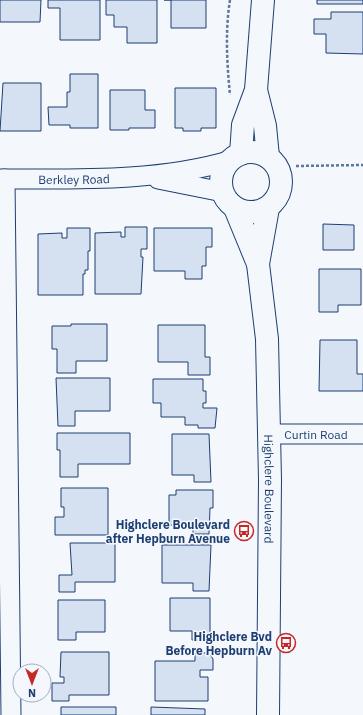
<svg xmlns="http://www.w3.org/2000/svg" width="363" height="715" viewBox="0 0 363 715" font-family="'IBM Plex Sans',sans-serif">
  <rect width="100%" height="100%" fill="#f4f7fb"/>
  <path fill="#d5e0f0" stroke="#1d3f73" d="M0,0h41l-1,22h-40z
    M48,0h52v40h-40v-32h-12z
    M106,0h51v43h-30v-16h-13v-12h-8z
    M164,0h42v28h-35v-28z
    M317,0h46v4h-46z
    M331,12h32v42l-37,-1v-19h-12v-15h17z
    M70,74h28v54h-28v-3h-21l-1,-18h19v-15h3z
    M3,83h38v48h-41z
    M175,88h41v40h-15v3h-18v-3h-8z
    M110,90h35v20h10v18h-26v2h-19z
    M323,224l31,1v25h-31z
    M125,227h22v22h-6v8h2l-2,37h-46v-61l26,-1v5h4z
    M67,228h23v23h-2v19h-3v4h-2v21h-45v-61l24,-1v5h5z
    M154,228h58v19h-6v19h-4v13h-17v-8h-31z
    M319,269h42v36h-23v7h-19z
    M71,324h36v37h-31v12h-19v-24h-5v-23h19z
    M158,325h47v32h5v18h-22v-13h-30z
    M320,340h37v34h6v17h-44z
    M56,378h54v33h-35v15h-17z
    M153,379h50v12h3v12h-3v5h14l-2,20h-17v-3h-13v-8h-24v-14h-8z
    M57,433h73v31h-52v13h-18v-27h-3z
    M172,434h37l2,48h-17v-7h-22z
    M61,488h47v47h-53v-18h9v-10h-3z
    M176,490h37v18h-3l-1,26h-16v-9h-24v-30h7z
    M70,543h45v39h-40v10h-16v-17h13z
    M162,545h49l-2,46h-16v-8h-31z
    M170,598h40v42h-18v-9h-22z
    M58,600h47v32h-29v8h-18z
    M61,652h48v43h-40v6h-17v-18h12v-6h-4z
    M195,653h14l4,6v11h-13v7h8v24h-53v-40h40z
    M61,707h55v8h-55z
    M151,707l54,2v6h-54z"/>
  <g fill="none" stroke-linecap="round" stroke-linejoin="round">
    <g stroke="#1d3f73" stroke-width="21">
      <g id="street">
        <path id="s1" d="M0,179c77,0 158,3 232,-19"/>
        <path d="M5,179l6,536"/>
        <path d="M158,179l65,13"/>
        <path id="s2" d="M268,434h95"/>
      </g>
    </g>
    <g stroke="#1d3f73" stroke-width="24">
      <g id="secondary">
        <path d="M256,90l9,36 3,31"/>
        <circle cx="251" cy="182" r="30"/>
        <path d="M241,154l2,-29 13,-35 7,-90"/>
        <path id="s3" d="M235,208l23,56 9,75 3,141 -2,235"/>
        <path d="M258,264l10,-56"/>
      </g>
    </g>
    <path stroke="#5e769c" stroke-width="2.5" stroke-dasharray="3 2" stroke-linecap="butt" d="M230,0c-5,31 -3,64 0,95
      M296,166l67,-1"/>
    <use href="#street" stroke="#f4f7fb" stroke-width="19"/>
    <use href="#secondary" stroke="#f4f7fb" stroke-width="22"/>
  </g>
  <defs>
    <g id="bus-ring" transform="scale(1)"><circle r="9.5" fill="#f4f7fb" stroke="#c62828" stroke-width="1.5"/><path d="M-5-6H5V4H4V6H2V4H-2V6H-4V4H-5ZM-3.5-4V0h7V-4ZM-3.5 1.2v1.5H-2V1.2ZM2 1.2v1.5H3.5V1.2Z" fill="#c62828"/></g>
  </defs>
  <g fill-rule="evenodd">
    <use href="#bus-ring" x="244" y="531"/>
    <use href="#bus-ring" x="286" y="643"/>
  </g>
  <g text-anchor="middle" dominant-baseline="central" stroke-width="3" stroke-linejoin="round" paint-order="stroke">
    <g font-size="12" fill="#1d3f73" stroke="#f4f7fb">
      <text stroke="none"><textPath href="#s1" startOffset="74">Berkley Road</textPath></text>
      <text stroke="none"><textPath href="#s2" startOffset="48">Curtin Road</textPath></text>
      <text stroke="none"><textPath href="#s3" startOffset="286">Highclere Boulevard</textPath></text>
    </g>
    <g font-size="12" font-weight="bold" fill="#1d3f73" stroke="#f4f7fb" text-anchor="end">
      <text x="230" y="524">Highclere Boulevard<tspan x="230" dy="14">after Hepburn Avenue</tspan></text>
      <text x="272" y="636">Highclere Bvd<tspan x="272" dy="14">Before Hepburn Av</tspan></text>
    </g>
  </g>
  <g transform="translate(32 683) rotate(180)"><circle r="19" fill="#f4f7fb" stroke="#9eadc5"/>
  <path d="M0-3L7 15L0 10L-7 15Z" fill="#c62828"/>
  <text y="-6" font-size="11" font-weight="bold" text-anchor="middle" fill="#1d3f73">N</text>
  </g>
</svg>
